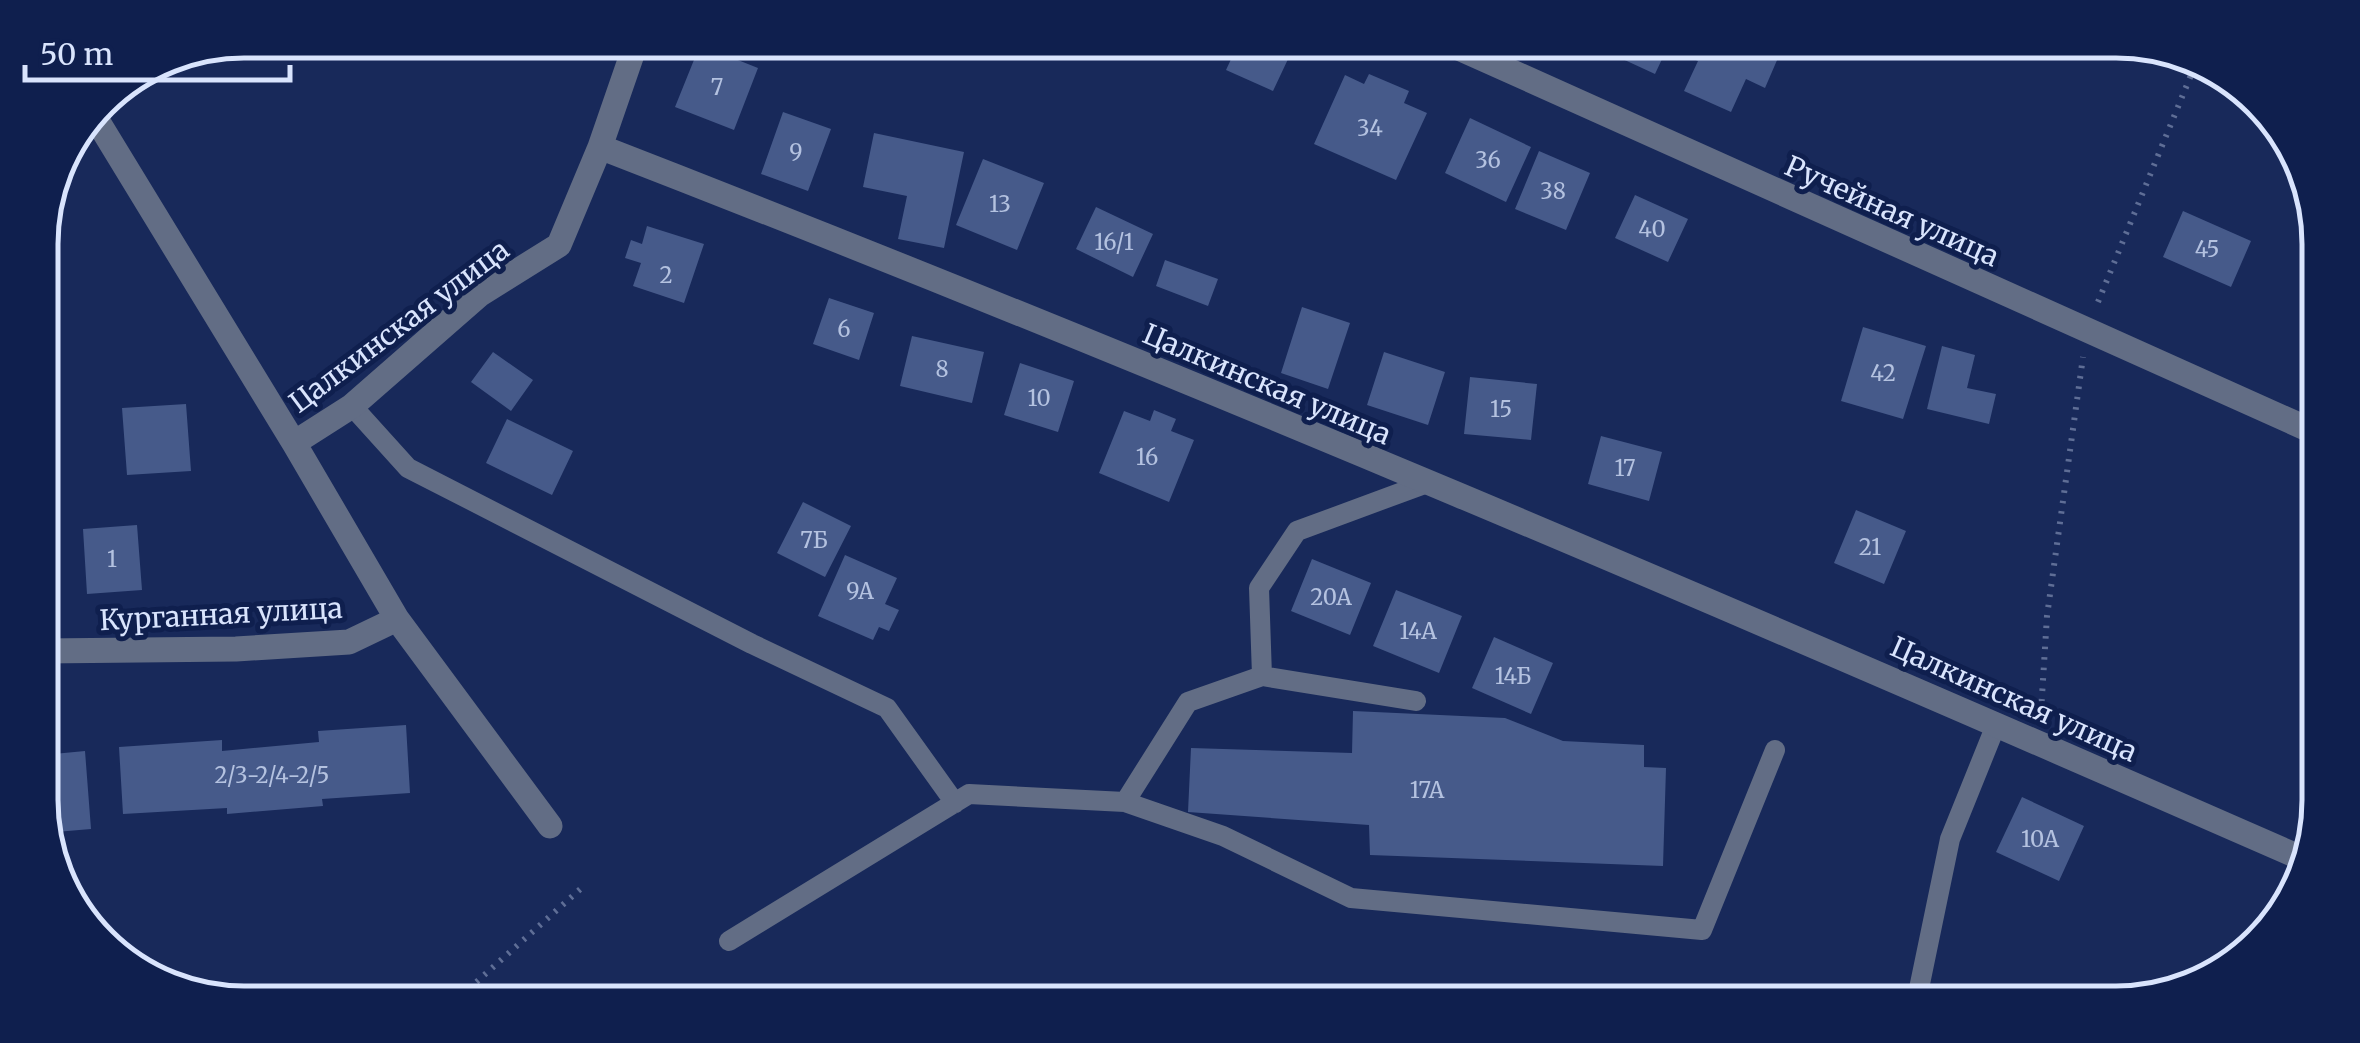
<svg xmlns="http://www.w3.org/2000/svg" width="2360" height="1043" viewBox="0 0 2360 1043" font-family="Merriweather,serif">
  <rect width="100%" height="100%" fill="#18295a"/>
  <path fill="#465a8a" d="M1125,40h52l-7,18z
    M1240,40h57l-24,51 -47,-21z
    M1592,40h79l-16,34 -65,-30z
    M1685,40h72l24,11 -16,37 -19,-9 -15,33 -47,-21 14,-30 -18,-8z
    M700,45l58,23 -24,62 -59,-23z
    M1369,74l40,17 -5,12 23,10 -31,67 -82,-36 31,-69 19,9z
    M783,112l48,17 -23,62 -47,-17z
    M1470,118l61,29 -25,55 -61,-29z
    M874,133l90,19 -20,96 -46,-9 9,-43 -44,-9z
    M1539,151l51,22 -24,57 -51,-21z
    M983,159l61,24 -27,67 -61,-25z
    M1635,195l53,24 -20,43 -53,-24z
    M1096,207l57,27 -20,43 -57,-28z
    M2183,211l68,30 -20,46 -68,-30z
    M647,226l57,18 -20,59 -51,-17 8,-23 -16,-5 6,-18 11,4z
    M1165,260l53,19 -10,27 -52,-20z
    M829,298l45,15 -15,47 -46,-16z
    M1302,307l48,16 -22,66 -47,-16z
    M55,318l5,84 -19,1v-84z
    M1863,327l63,19 -23,73 -62,-18z
    M912,336l72,16 -12,51 -72,-17z
    M1942,346l33,9 -8,33 29,6 -7,30 -62,-15z
    M493,352l40,28 -22,31 -40,-29z
    M1384,352l61,20 -17,53 -61,-20z
    M1020,363l54,18 -16,51 -54,-17z
    M1470,377l67,7 -6,56 -67,-6z
    M186,404l5,67 -64,4 -5,-67z
    M1154,410l22,9 -5,12 23,9 -25,62 -70,-29 25,-62 26,10z
    M507,419l66,32 -21,44 -66,-32z
    M1601,436l61,16 -13,49 -61,-17z
    M803,502l48,24 -26,51 -48,-24z
    M1856,510l50,21 -22,53 -50,-21z
    M137,525l5,65 -55,4 -4,-65z
    M845,555l52,23 -12,26 14,6 -10,21 -10,-4 -6,13 -55,-24z
    M1312,559l59,24 -21,52 -59,-24z
    M1396,590l66,26 -23,57 -66,-27z
    M1494,637l59,26 -22,51 -59,-26z
    M1353,711l152,7 58,23 81,4v22l22,1 -3,98 -293,-11 -1,-30 -181,-13 3,-64 161,5z
    M406,725l4,68 -88,6 1,7 -96,8v-6l-104,6 -4,-67 103,-7v11l97,-9 -1,-11z
    M85,751l6,78 -47,4 -1,-78z
    M2022,797l62,29 -25,55 -63,-29z
    M738,990l9,13h-28z"/>
  <g fill="none" stroke-linecap="round" stroke-linejoin="round">
    <path stroke="#5f6e96" stroke-width="6" stroke-dasharray="2.5 8" stroke-linecap="butt" d="M2098,302l100,-244
      M2041,712l6,-96 36,-259
      M453,1003l133,-119"/>
    <path stroke="#626d85" stroke-width="20" d="M352,406l56,62 344,176 135,64 68,95
      M1416,701l-154,-25 -3,-88 38,-57 130,-48
      M1125,802l63,-100 74,-26
      M729,941l240,-147 156,8 98,34 128,62 351,32 73,-180
      M1916,1003l34,-164 46,-114"/>
    <path stroke="#626d85" stroke-width="25" d="M1441,40l878,394
      M92,112l202,331 58,-37 127,-111 80,-50 41,-98c575,223 1143,466 1708,714
      M600,147l37,-107
      M294,443l103,176 153,207
      M43,651l193,-2 113,-7 48,-23"/>
  </g>
  <g text-anchor="middle" dominant-baseline="central" stroke-width="10" stroke-linejoin="round" paint-order="stroke">
    <g font-size="22" fill="#b4c2e0">
      <text x="717" y="87">7</text>
      <text x="1370" y="128">34</text>
      <text x="796" y="152">9</text>
      <text x="1488" y="160">36</text>
      <text x="1553" y="191">38</text>
      <text x="1000" y="204">13</text>
      <text x="1652" y="229">40</text>
      <text x="1114" y="242">16/1</text>
      <text x="2207" y="249">45</text>
      <text x="666" y="275">2</text>
      <text x="844" y="329">6</text>
      <text x="942" y="369">8</text>
      <text x="1883" y="373">42</text>
      <text x="1039" y="398">10</text>
      <text x="1501" y="409">15</text>
      <text x="1147" y="457">16</text>
      <text x="1625" y="468">17</text>
      <text x="814" y="540">7Б</text>
      <text x="1870" y="547">21</text>
      <text x="112" y="559">1</text>
      <text x="860" y="591">9А</text>
      <text x="1331" y="597">20А</text>
      <text x="1418" y="631">14А</text>
      <text x="1513" y="676">14Б</text>
      <text x="272" y="775">2/3-2/4-2/5</text>
      <text x="1427" y="790">17А</text>
      <text x="2040" y="839">10А</text>
    </g>
    <g font-size="28" fill="#d9e4fd" stroke="#0f1f4e">
      <text transform="translate(1892 211) rotate(24)">Ручейная улица</text>
      <text transform="translate(399 326) rotate(-37)">Цалкинская улица</text>
      <text transform="translate(1267 384) rotate(23)">Цалкинская улица</text>
      <text transform="translate(221 614) rotate(-3)">Курганная улица</text>
      <text transform="translate(2014 699) rotate(24)">Цалкинская улица</text>
    </g>
  </g>
  <path d="M0 0H2360V1043H0ZM244 58H2116A186 186 0 0 1 2302 244V800A186 186 0 0 1 2116 986H244A186 186 0 0 1 58 800V244A186 186 0 0 1 244 58Z" fill="#0f1f4e" fill-rule="evenodd"/>
  <path fill="none" stroke="#d9e4fd" stroke-width="5" d="M244 58H2116A186 186 0 0 1 2302 244V800A186 186 0 0 1 2116 986H244A186 186 0 0 1 58 800V244A186 186 0 0 1 244 58Z"/>
  <path d="M25 65v15h265v-15" fill="none" stroke="#d9e4fd" stroke-width="5"/>
  <text x="40" y="65" font-size="30" fill="#d9e4fd" stroke="#0f1f4e" stroke-width="8" paint-order="stroke">50 m</text>
</svg>
